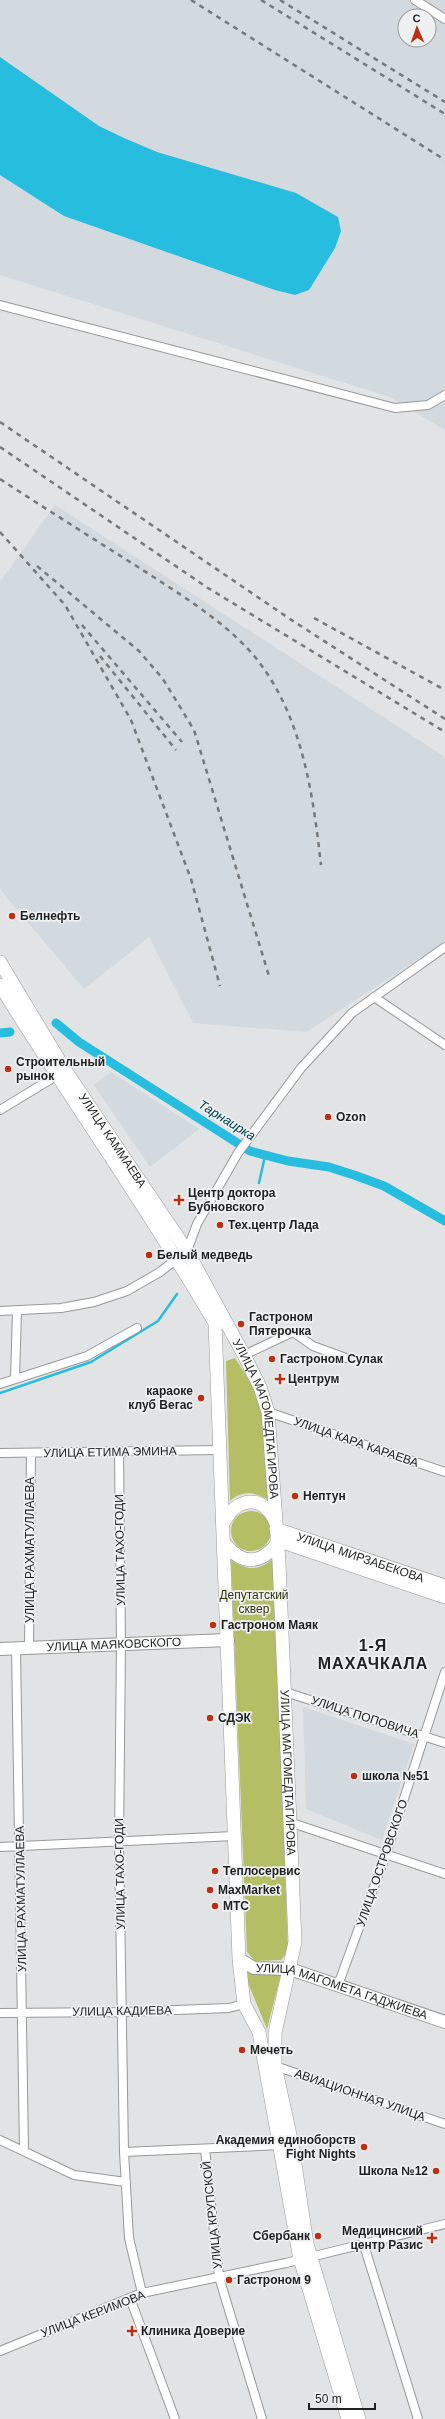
<svg xmlns="http://www.w3.org/2000/svg" width="445" height="2419" viewBox="0 0 445 2419" font-family="Helvetica,sans-serif">
  <rect width="100%" height="100%" fill="#e2e3e4"/>
  <path fill="#d2d9df" fill-rule="evenodd" d="M0,0h445v430l-55,-33 -390,-122zM405,16h24v24h-24z
    M55,505l390,252v185l-139,90 -113,-9 -44,-86 -65,52 -84,-100v-307z
    M111,1072l88,57 -49,38 -56,-82z
    M303,1707l111,37 -32,96 -76,-31z"/>
  <path fill="#b4bf65" d="M235,1358l20,31 8,26 6,85c-13,-8 -27,-10 -39,1l-4,-140z
    M231 1531a20 20 0 1 1 40 0a20 20 0 1 1-40 0Z
    M274,1558l14,393 -7,9 -26,1 -8,-9 -16,-392c16,11 28,11 43,-2z
    M248,1971l33,3 -14,55 -19,-46z"/>
  <path fill="#27bdde" d="M0,57l99,69 25,12 33,14 139,41 42,24 3,14 -6,17 -26,42 -14,5 -20,-5 -211,-74 -64,-41z"/>
  <g fill="none" stroke-linecap="round" stroke-linejoin="round">
    <path stroke="#27bdde" stroke-width="2.5" d="M259,1183l6,-27
      M0,1393l91,-31 67,-41 19,-27"/>
    <path stroke="#27bdde" stroke-width="9" d="M56,1023l23,19 171,109 38,10 41,6 25,8 30,11 61,35
      M0,1033l10,-1"/>
    <g stroke="#979898" stroke-width="10">
      <path id="street" d="M415,0l30,19
        M0,305l395,103 33,-3 17,-10
        M374,997l71,48
        M0,1110l61,-37
        M0,1311l61,-3 33,-6 33,-11 33,-19 27,-21 10,-27 41,-71 63,-85 51,-55 93,-66
        M244,1355l49,-23 20,14 33,12
        M15,1379l2,-68
        M0,1384l87,-28 50,-28
        M268,1412l177,60
        M119,1452l2,193 -2,197 5,310 5,86 13,55
        M0,1453l221,-3
        M16,1648l8,502
        M29,1648l2,-195
        M285,1692l160,51
        M292,1823l153,51
        M0,1847l234,-11
        M338,1985l48,-131 59,-182
        M0,2013l123,-1 106,-4 15,-4
        M275,2066l170,58
        M0,2140l74,35 52,7
        M205,2149l14,128 43,142
        M124,2152l159,-7
        M363,2242l55,177
        M130,2298l45,121
        M0,2351l142,-58 144,-30 159,-39"/>
    </g>
    <g stroke="#979898" stroke-width="14">
      <g id="secondary">
        <path id="s1" d="M0,1649l228,-9"/>
        <path id="s2" d="M239,1959l15,9 36,1 155,53"/>
      </g>
    </g>
    <g stroke="#979898" stroke-width="14">
      <g id="primary">
        <path id="s3" d="M0,962l65,108 122,181 57,104 16,32 8,25 11,150 16,380 -20,91v33l17,78 15,100 52,175"/>
        <path d="M0,985c70,114 148,223 215,338l24,636 5,45 15,28 41,227 48,160"/>
        <path d="M224,1522c13,-25 39,-28 51,-1"/>
        <path id="s4" d="M276,1529l169,57"/>
        <path d="M277,1540l168,57"/>
        <path d="M225,1544c17,21 35,21 52,0"/>
      </g>
    </g>
    <use href="#street" stroke="#fff" stroke-width="8"/>
    <use href="#secondary" stroke="#fff" stroke-width="12"/>
    <use href="#primary" stroke="#fff" stroke-width="13"/>
    <path stroke="#777878" stroke-width="2.5" stroke-dasharray="5 5" stroke-linecap="butt" d="M191,0l254,160
      M261,0l184,114
      M280,0l165,102
      M0,422l290,197 155,100
      M0,447l208,141 237,144
      M0,479c46,30 92,59 138,88 40,26 92,57 121,95 44,58 54,133 62,203
      M0,532l65,73 66,115 60,159 29,107
      M37,566l102,85 24,28 31,51 75,246
      M314,618l131,72
      M82,625l100,117
      M100,656l76,94"/>
  </g>
  <g fill="#bb3015" stroke="#eff0f1" stroke-width="1.5">
    <circle cx="12" cy="916" r="4"/>
    <circle cx="8" cy="1069" r="4"/>
    <circle cx="328" cy="1117" r="4"/>
    <path d="M177 1194h4v4h4v4h-4v4h-4v-4h-4v-4h4z"/>
    <circle cx="220" cy="1225" r="4"/>
    <circle cx="149" cy="1255" r="4"/>
    <circle cx="241" cy="1324" r="4"/>
    <circle cx="272" cy="1359" r="4"/>
    <path d="M278 1373h4v4h4v4h-4v4h-4v-4h-4v-4h4z"/>
    <circle cx="201" cy="1398" r="4"/>
    <circle cx="295" cy="1496" r="4"/>
    <circle cx="213" cy="1625" r="4"/>
    <circle cx="210" cy="1718" r="4"/>
    <circle cx="354" cy="1776" r="4"/>
    <circle cx="215" cy="1871" r="4"/>
    <circle cx="210" cy="1890" r="4"/>
    <circle cx="215" cy="1906" r="4"/>
    <circle cx="242" cy="2050" r="4"/>
    <circle cx="364" cy="2147" r="4"/>
    <circle cx="436" cy="2171" r="4"/>
    <circle cx="318" cy="2236" r="4"/>
    <path d="M430 2232h4v4h4v4h-4v4h-4v-4h-4v-4h4z"/>
    <circle cx="229" cy="2280" r="4"/>
    <path d="M130 2325h4v4h4v4h-4v4h-4v-4h-4v-4h4z"/>
  </g>
  <g text-anchor="middle" dominant-baseline="central" stroke-width="3.5" stroke-linejoin="round" paint-order="stroke">
    <g font-size="12" font-weight="bold" fill="#1f2020" stroke="#eff0f1" text-anchor="start">
      <text x="20" y="916">Белнефть</text>
      <text x="16" y="1062">Строительный<tspan x="16" dy="14">рынок</tspan></text>
      <text x="336" y="1117">Ozon</text>
      <text x="188" y="1193">Центр доктора<tspan x="188" dy="14">Бубновского</tspan></text>
      <text x="228" y="1225">Тех.центр Лада</text>
      <text x="157" y="1255">Белый медведь</text>
      <text x="249" y="1317">Гастроном<tspan x="249" dy="14">Пятерочка</tspan></text>
      <text x="280" y="1359">Гастроном Сулак</text>
      <text x="288" y="1379">Центрум</text>
      <text x="193" y="1391" text-anchor="end">караоке<tspan x="193" dy="14">клуб Вегас</tspan></text>
      <text x="303" y="1496">Нептун</text>
      <text x="221" y="1625">Гастроном Маяк</text>
      <text x="218" y="1718">СДЭК</text>
      <text x="362" y="1776">школа №51</text>
      <text x="223" y="1871">Теплосервис</text>
      <text x="218" y="1890">MaxMarket</text>
      <text x="223" y="1906">МТС</text>
      <text x="250" y="2050">Мечеть</text>
      <text x="356" y="2140" text-anchor="end">Академия единоборств<tspan x="356" dy="14">Fight Nights</tspan></text>
      <text x="428" y="2171" text-anchor="end">Школа №12</text>
      <text x="423" y="2231" text-anchor="end">Медицинский<tspan x="423" dy="14">центр Разис</tspan></text>
      <text x="310" y="2236" text-anchor="end">Сбербанк</text>
      <text x="237" y="2280">Гастроном 9</text>
      <text x="141" y="2331">Клиника Доверие</text>
    </g>
    <g font-size="12" fill="#1f2020" stroke="#eff0f1">
      <text stroke="none"><textPath href="#s3" startOffset="211">УЛИЦА КАММАЕВА</textPath></text>
      <text stroke="none"><textPath href="#s3" startOffset="529">УЛИЦА МАГОМЕДТАГИРОВА</textPath></text>
      <text transform="translate(356 1442) rotate(19)">УЛИЦА КАРА КАРАЕВА</text>
      <text transform="translate(110 1452) rotate(-1)">УЛИЦА ЕТИМА ЭМИНА</text>
      <text transform="translate(30 1550) rotate(-90)">УЛИЦА РАХМАТУЛЛАЕВА</text>
      <text transform="translate(120 1550) rotate(-91)">УЛИЦА ТАХО-ГОДИ</text>
      <text stroke="none"><textPath href="#s4" startOffset="89">УЛИЦА МИРЗАБЕКОВА</textPath></text>
      <text stroke="none"><textPath href="#s1" startOffset="114">УЛИЦА МАЯКОВСКОГО</textPath></text>
      <text transform="translate(365 1717) rotate(18)">УЛИЦА ПОПОВИЧА</text>
      <text stroke="none"><textPath href="#s3" startOffset="886">УЛИЦА МАГОМЕДТАГИРОВА</textPath></text>
      <text transform="translate(382 1863) rotate(-71)">УЛИЦА ОСТРОВСКОГО</text>
      <text transform="translate(120 1874) rotate(-91)">УЛИЦА ТАХО-ГОДИ</text>
      <text transform="translate(21 1899) rotate(-91)">УЛИЦА РАХМАТУЛЛАЕВА</text>
      <text stroke="none"><textPath href="#s2" startOffset="109">УЛИЦА МАГОМЕТА ГАДЖИЕВА</textPath></text>
      <text transform="translate(122 2011) rotate(-1)">УЛИЦА КАДИЕВА</text>
      <text transform="translate(360 2095) rotate(19)">АВИАЦИОННАЯ УЛИЦА</text>
      <text transform="translate(212 2215) rotate(-96)">УЛИЦА КРУПСКОЙ</text>
      <text transform="translate(93 2314) rotate(-21)">УЛИЦА КЕРИМОВА</text>
    </g>
    <g font-size="12" fill="#32360c" stroke="#eff0f1">
      <text x="254" y="1595">Депутатский<tspan x="254" dy="14">сквер</tspan></text>
    </g>
    <g font-size="13" font-style="italic" fill="#034351" stroke="#eff0f1">
      <text transform="translate(227 1120) rotate(32)">Тарнаирка</text>
    </g>
    <g font-size="16" font-weight="bold" letter-spacing="1" fill="#1f2020" stroke="#eff0f1">
      <text x="373" y="1645">1-Я<tspan x="373" dy="18">МАХАЧКАЛА</tspan></text>
    </g>
  </g>
  <g transform="translate(417 28) rotate(358)"><circle r="19" fill="#eff0f1" stroke="#9c9d9d"/>
  <path d="M0-3L7 15L0 10L-7 15Z" fill="#bb3015"/>
  <text y="-6" font-size="11" font-weight="bold" text-anchor="middle" fill="#1f2020">С</text>
  </g>
  <path d="M309 2403v6h66v-6" fill="none" stroke="#1f2020" stroke-width="2"/>
  <text x="315" y="2403" font-size="12" fill="#1f2020" stroke="#eff0f1" stroke-width="3" paint-order="stroke">50 m</text>
</svg>
